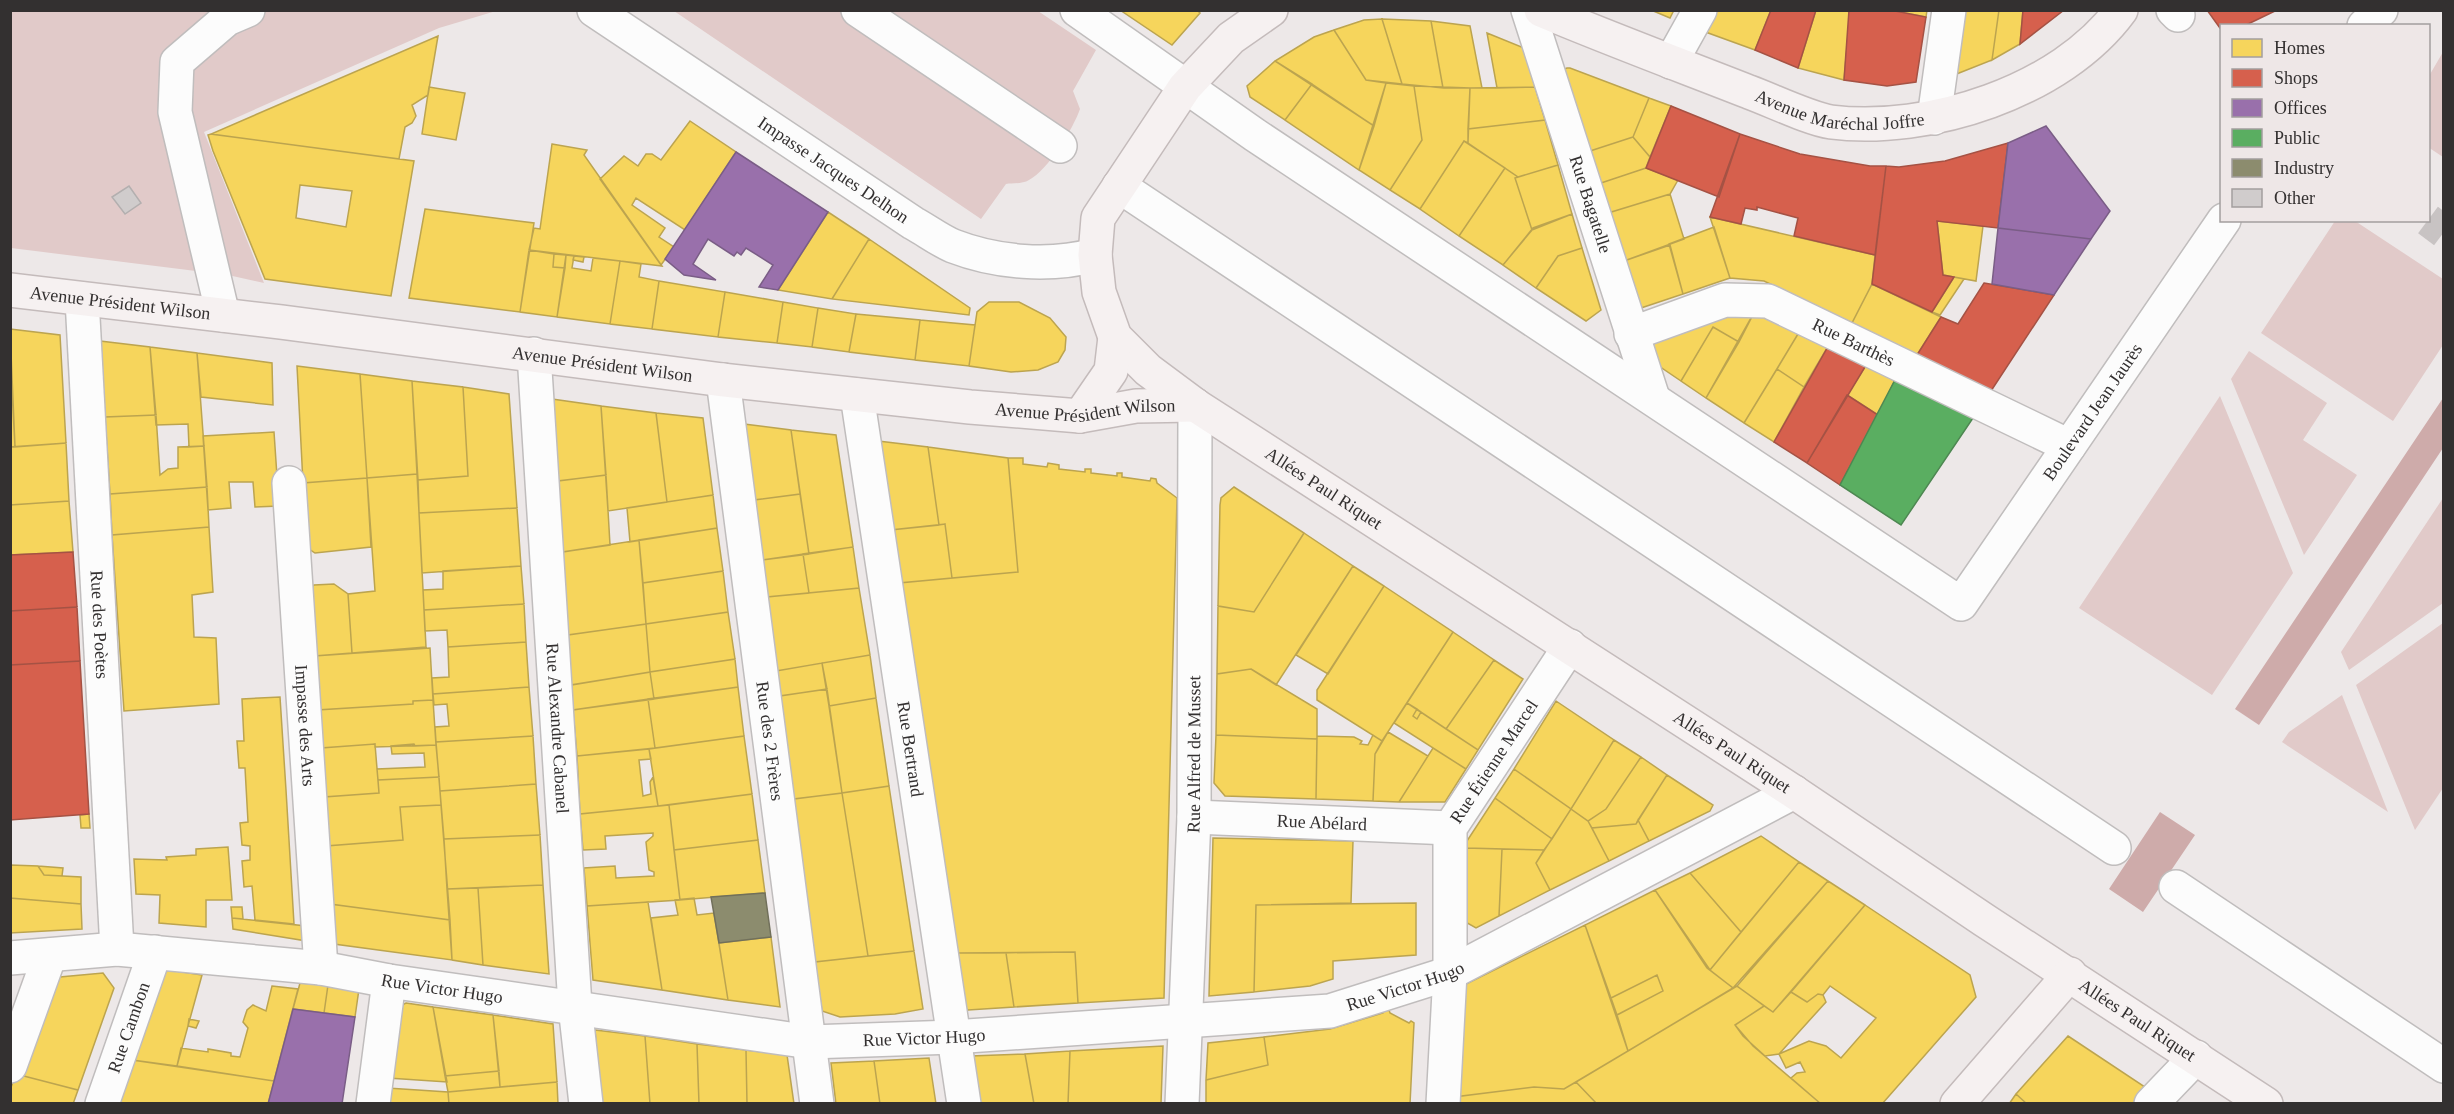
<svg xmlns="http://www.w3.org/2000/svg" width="2454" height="1114" viewBox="0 0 2454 1114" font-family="'Times New Roman',serif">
  <rect width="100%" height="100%" fill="#ede8e8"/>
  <path fill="#e1cac9" d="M10,11h486l-57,17 -235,104 60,151 -36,-8 -217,-27z
    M674,11h364l58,39 -23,41 7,18c-7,20 -32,61 -51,71 -6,4 -17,3 -23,4l-25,35z
    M2443,52v105l-15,-10 1,-71z
    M2335,221h20l88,58v66l-50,76 -132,-88z
    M2249,351l78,52 -24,37 54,35 -53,80 -73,-176z
    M2220,396l73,177 -81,122 -133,-87z
    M2443,498v105l-94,67 -8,-18z
    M2443,623v165l-28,42 -59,-145z
    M2342,695l46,117 -106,-70 7,-10z"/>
  <path fill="#ceabaa" d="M2443,398v50l-184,277 -24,-16z
    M2160,812l35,23 -52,77 -34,-23z"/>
  <path fill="#f6d55c" stroke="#bca44f" stroke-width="1.5" fill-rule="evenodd" d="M1120,10h77l3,3 -28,32z
    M1651,10h23l-4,8z
    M1711,10h60l-16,40 -55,-20z
    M1816,10h30l4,3 -6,67 -46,-12z
    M1890,10h37l-1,7z
    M1962,10h37l-7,50 -38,15z
    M1999,10h24l-3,34 -28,16z
    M1382,19l49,2 12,67 -41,-4z
    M1382,19l20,65 -36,-4 -32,-50 30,-10z
    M1431,21l39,5 12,62h-39z
    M1334,30l32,50 20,3 -12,43 -99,-65 39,-24z
    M1487,33l37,15 11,39 -38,1z
    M438,36l-10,59 -16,10 4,11 -4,7 -7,4 -6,32 -188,-25z
    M1275,61l37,23 -27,36 -35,-23 -3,-11z
    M1567,68h3l79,30 -16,39 -46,15 -25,-82z
    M1386,83l28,3 8,54 -32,50 -31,-20z
    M1312,84l62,42 -15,44 -74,-50z
    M1414,86l56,2 -2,55 -4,-2 -44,68 -30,-19 32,-50z
    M429,87l36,6 -9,47 -34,-6z
    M1535,87l10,33 -77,9 2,-41z
    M1649,98l22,8 -21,51 -17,-20z
    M1545,120l13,45 -40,12 -50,-34v-14z
    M690,121l46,31 -51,78 -49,-32 -4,7 33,23 -6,9 15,10 -13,18 -61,-86 24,-23 14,10 8,-12h6l9,6z
    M211,134l203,27 -23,135 -126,-17 -52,-128 -5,-16zM300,185l52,6 -6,36 -50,-9z
    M1633,137l17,20 -4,11 -48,16 -11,-32z
    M1464,141l41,27 -46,68 -39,-27z
    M552,144l35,6 -3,5 78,111 -133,-16 5,-22 6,1z
    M1558,165l14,49 -40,16 -17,-52z
    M1505,168l13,9 -3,1 17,52 -29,35 -44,-29z
    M1646,168l32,12 -8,14 -62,19 -10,-29z
    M1670,194l14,45 -60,22 -16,-48z
    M425,209l109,14 -14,89 -111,-14z
    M828,212l41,27 -37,60 -54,-9z
    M1572,214l10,34 -24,8 -22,32 -33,-23 30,-37z
    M1710,217l165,38 -3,29 -20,39 -88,-42 -34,-3z
    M1937,221l46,5 -7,55 -33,-6z
    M1714,227l16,51 -47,16 -14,-50z
    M869,239l101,69 -1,7 -137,-16z
    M1670,245l13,49 -45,15 -14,-48z
    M1582,248l19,62 -15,11 -50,-33 22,-32z
    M529,250l25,4 -1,13 12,1 -8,49 -37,-5z
    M554,254l12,1 -1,13 -12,-1z
    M566,255l8,1 -2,12 19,3 2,-13 27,3 -10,63 -53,-7z
    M574,256l10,1 -1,5 -10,-2z
    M620,261l21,3 -2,13 20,4 -7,48 -42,-5z
    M1954,277l10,2 -24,36 -8,-3z
    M659,281l66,11 -7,45 -66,-8z
    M1872,284l69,33 -24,38 -65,-32z
    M725,292l58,10 -6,41 -59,-6z
    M783,302l35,6 -6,39 -35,-4z
    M989,302h30l31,16 16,19 -1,13 -7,12 -20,8 -27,2 -42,-6 8,-54z
    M818,308l38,6 -7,38 -37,-5z
    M1756,309l45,20 -57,94 -38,-25z
    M1756,309l-17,33 -26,-15 -32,54 -25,-17 -9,-29z
    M856,314l64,6 -5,40 -66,-8z
    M920,320l55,5 -6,41 -54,-6z
    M1713,327l26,15 -33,56 -25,-17z
    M10,329l50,6 6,108 -51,4z
    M1801,329l29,14 -26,44 -27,-18z
    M100,341l50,6 6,68 -51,2z
    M150,347l47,6 7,93 -15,1 -1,-23 -32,1z
    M10,353l5,94h-5z
    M197,353l75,10 1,42 -72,-8z
    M1868,362l29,14 -19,39 -31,-20z
    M297,366l63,8 7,104 -64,5z
    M1777,369l27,18 -30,55 -30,-19z
    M360,374l52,7 5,93 -50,4z
    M412,381l51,6 5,89 -50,4z
    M463,387l46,7 8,114 -98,5 -1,-33 50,-4z
    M552,399l49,7 5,69 -48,6z
    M601,406l55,7 11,89 -59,9z
    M656,413l47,5 10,77 -46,7z
    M156,415l4,60 8,-6 10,-1v-21l26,-1 3,41 -97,7 -5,-77z
    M744,424l47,6 9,64 -46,6z
    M791,430l45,5 17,112 -44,7z
    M274,432l5,74 -24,1 -2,-25h-24l2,26 -23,2 -5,-74z
    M878,441l50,6 11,78 -48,5z
    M66,443l3,58 -59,4v-58z
    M928,447l80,11 10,114 -66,6 -7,-54 -6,1z
    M1008,458h15v6l24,3 1,-4 11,2v4l26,3v-3h6v4l26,3v-3h5v4l28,4 1,-3 5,1 1,4 20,15 -13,500 -86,5 -3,-51 -119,1 -57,-370 119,-11z
    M417,474l9,173 -74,6 -4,-59 27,-3 -8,-113z
    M606,475l4,70 -47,7 -5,-71z
    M367,478l4,69 -56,6 -9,-6 -3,-64z
    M207,487l2,40 -97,8 -2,-41z
    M1234,487l70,46 -50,79 -36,-6 2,-101 1,-7z
    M800,494l9,60 -47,6 -8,-60z
    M713,495l4,33 -87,14 -3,-34z
    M69,501l4,51 -63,3v-50z
    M517,508l4,58 -99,7 -3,-60z
    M945,524l7,54 -53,5 -8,-53z
    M209,527l4,65 -21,3 2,42 22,1 3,66 -95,7 -12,-176z
    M717,528l6,43 -80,12 -4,-43z
    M1304,533l49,33 -77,119 -25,-16 -34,5 1,-68 36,6z
    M639,540l7,84 -78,11 -5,-83z
    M853,547l6,41 -50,5 -6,-39z
    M803,554l6,39 -42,4 -5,-37z
    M521,566l3,38 -100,6 -1,-20 20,-1v-18z
    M1353,566l31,20 -56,88 -32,-19z
    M723,571l5,41 -82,12 -3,-41z
    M334,584l14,10 4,59 -38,3 -5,-66 5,-5z
    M1384,586l69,46 -71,109 -65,-41v-10z
    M859,588l11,67 -94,16 -9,-74z
    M524,604l2,38 -78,5 -1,-17 -22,1 -1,-21z
    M728,612l7,47 -85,13 -4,-48z
    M646,624l4,48 -79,13 -3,-50z
    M1453,632l41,28 -48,69 -39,-26z
    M526,642l3,45 -96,7 -1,-16 17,-1 -1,-30z
    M430,648l3,52 -20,1v3l-96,6 -3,-54z
    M870,655l6,43 -47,8 -7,-43z
    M735,659l3,28 -84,12 -4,-27z
    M1494,660l29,19 -45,71 -32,-21z
    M822,663l5,26 -47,7 -4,-25z
    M1251,669l66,40v30l-101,-4 1,-61z
    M650,672l4,27 -81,11 -2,-25z
    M529,687l4,49 -97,6 -1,-15 14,-1 -2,-22 -13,1 -1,-11z
    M738,687l6,49 -89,12 -7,-49z
    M827,689l15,104 -48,6 -14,-103z
    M280,697l6,93 8,134 -39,-4 -3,-34 -8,1 -2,-26 8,-1v-14l-8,-1 -2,-22 8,-1 -3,-54h-6l-2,-27h7l-2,-42z
    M876,698l13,88 -47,7 -13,-87z
    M648,699l7,49 -78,8 -4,-46z
    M433,700l3,45 -61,2v-3l-54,4 -4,-38 96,-6v-3z
    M1556,701l58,39 -43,69 -57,-40z
    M1407,703l10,6 -4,7 4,3 4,-7 57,38 -12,19 -72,-46z
    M1417,709l4,3 -4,7 -4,-3z
    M1388,732l40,24 -29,46 -26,-1 2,-47z
    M1216,735l101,4 -1,60 -91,-3 -11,-13z
    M1373,735l9,6 -7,13 -2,47 -57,-2 1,-63 37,1 8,4 -2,3 8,1z
    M533,736l3,48 -96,7 -4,-49z
    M744,736l8,58 -94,12 -9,-57z
    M1614,740l27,17 -35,52 -18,12 -17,-12z
    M375,744l4,49 -55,4 -3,-49z
    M414,744l1,2 21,-1 3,32 -61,3 -1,-11 48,-2 -1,-14 -32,1 -1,-8z
    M1433,748l33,21 -21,33h-46z
    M649,749l2,10 -12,1 4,36 8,-2 -1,-12 3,-5 5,29 -78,8 -3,-58z
    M1641,757l26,18 -31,49 -44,4 -4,-7 18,-12z
    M1514,769l57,40 -19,30 -57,-41z
    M1667,775l46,30 -3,6 -61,30 -11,-21z
    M439,777l2,28 -41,2 3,33 -77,6 -2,-49 55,-4 -1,-13z
    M536,784l4,51 -96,4 -4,-48z
    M889,786l25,165 -46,5 -26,-163z
    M842,793l26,163 -53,6 -21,-163z
    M752,794l6,46 -84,10 -5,-45z
    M1495,798l57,41 -8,11 -79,-2v-4z
    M441,805l9,115 -120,-16 -4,-58 77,-6 -3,-33z
    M669,805l11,95 -93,6 -3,-38 31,-2 1,12 38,-2v-4l-5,-2 -3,-28 7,-6v-3l-48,3 1,13 -23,1 -3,-36z
    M1571,809l17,12 21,40 -59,29 -14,-27z
    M89,814l1,14h-9l-1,-13z
    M1638,820l11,21 -40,20 -17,-33 44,-4z
    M540,835l3,50 -96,4 -3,-50z
    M1761,836l38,26 -58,70 -51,-59z
    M1213,838l140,3 -2,62 -95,2 -2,87 -45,4z
    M758,840l7,53 -85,7 -6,-50z
    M228,847l4,53h-26v27l-47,-4 1,-28 -24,-1 -2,-35 33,1 -1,-3 30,-2v-6z
    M1465,848l37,1 -3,67 -23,12 -14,-8z
    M1502,849l42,1 -8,13 14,27 -51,26z
    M1799,862l29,19 -95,107 -23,-18z
    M10,865l28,1 6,9 37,2v27l-71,-6z
    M38,866l25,2 -1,8 -18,-1z
    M1690,873l51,59 -31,38 -55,-80z
    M1828,881l37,24 -92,107 -36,-26z
    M543,885l6,89 -66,-9 -5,-77z
    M478,888l5,77 -31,-5 -5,-71z
    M1655,890l52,78 26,20 -105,63 -11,-36 46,-24 -6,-16 -46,23 -26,-73z
    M10,898l71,6 1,25 -72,4z
    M694,898l3,17 17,-2 14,87 -66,-10 -11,-72 27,-3 -3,-15z
    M648,902l14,88 -69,-10 -6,-74z
    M1416,903v52l-83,6v18l-23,7 -56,6 2,-87z
    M330,904l120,16 2,40 -118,-16z
    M1865,905l105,70 6,22 -94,107h-61l-30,-26 6,-5 8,-1 -5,-10 -14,6 -7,-14 30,-13 17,5 15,12 35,-40 -46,-32 -7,9 -5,-1 -11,8 -16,-10z
    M231,907h11l1,12 -11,-1z
    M232,918l74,8 1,15 -74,-12z
    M1585,925l43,126 -64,38 -30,-2 -80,10 2,-108z
    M771,937l9,70 -52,-7 -9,-57z
    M914,951l9,58 -28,5 -55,3 -18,-6 -7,-49z
    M1075,952l3,51 -64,4 -8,-54z
    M956,953h50l8,54 -46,3 -5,-4z
    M163,969l39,6 -25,91 -45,-6z
    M103,973l11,15 -36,102 -62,-16 33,-96z
    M1657,975l6,16 -46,24 -6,-17z
    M300,983l28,2 -4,28 -31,-4z
    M328,985l31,4 -4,28 -31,-4z
    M272,986l26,3 -24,92 -97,-15 4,-18 27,4v-3l23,4v3l9,1 8,-29 -5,-6 4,-12 6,-5 13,6z
    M1737,986l27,20 -29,19 18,21 68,58h-224l-21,-22z
    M1791,992l16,10 11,-8 5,1 3,7 -47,52 -14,2 -22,-20 -8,-11 29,-19 9,6z
    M406,1003l27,4 14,75 -59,-4 12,-72z
    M433,1007l60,8 6,56 -54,5z
    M1384,1010h5l1,3 19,10 2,-2 3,2 -4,81h-204v-24l62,-15 -4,-28 66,-8 53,-16z
    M493,1015l60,9 4,58 -57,5z
    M189,1019l10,2 -3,7 -8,-2z
    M595,1030l50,6 5,68h-49z
    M645,1036l52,8 2,60h-49z
    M2068,1036l83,55 -17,13h-107l-11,-10z
    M1264,1037l4,28 -62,15 2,-37z
    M697,1044l49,6 1,54h-48z
    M1163,1046l-2,58h-93l2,-53z
    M746,1050l41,5 7,49h-47z
    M1070,1051l-2,53h-34l-9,-50z
    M1025,1054l9,50h-56l-7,-48z
    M929,1058l7,46h-56l-6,-43z
    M132,1060l142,21 -6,23h-151z
    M874,1061l6,43h-44l-5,-41z
    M499,1071l1,16 -52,5 -3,-16z
    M16,1074l62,16 -5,14h-63v-14z
    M557,1082l1,22h-109l-1,-12z
    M1576,1082l21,22h-143v-7l80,-10 30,2z
    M387,1088l61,4 1,12h-64z
    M2016,1094l11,10h-18z"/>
  <path fill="#d6604d" stroke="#a55244" stroke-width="1.5" d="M1771,10h45l-18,58 -43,-18z
    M1849,10h41l36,7 -10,65 -29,4 -43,-6z
    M2023,10h41l-44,34z
    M2207,10h70l-33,16h-22v5z
    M1671,106l69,28 -21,63 -73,-29z
    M1740,134l60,20 70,12h16l-11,89 -81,-19 4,-18 -41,-11v3l-12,-2 -4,16 -31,-7z
    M2008,143l-10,85 -61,-7 6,54 11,2 -22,35 -60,-28 14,-118 13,1 46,-6z
    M1984,283l70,12 -63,96 -74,-36 24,-38 17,7z
    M1830,343l38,19 -61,101 -33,-21z
    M1847,395l31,20 -38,70 -33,-22z
    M73,552l4,55 -67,4v-56z
    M77,607l3,54 -70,4v-54z
    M80,661l9,153 -79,6v-155z"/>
  <path fill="#9970ab" stroke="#7a5d86" stroke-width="1.5" d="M2046,126l64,85 -19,28 -93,-11 10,-85z
    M736,152l92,60 -50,78 -19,-3 14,-22 -27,-17 -5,7 -4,-3 -3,4 -26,-17 -15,25 23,16 -32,-5 -19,-16z
    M1998,228l93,11 -37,56 -62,-11z
    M293,1009l62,8 -13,87h-74z"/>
  <path fill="#5aae61" stroke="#4e8852" stroke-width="1.5" d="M1897,376l78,39 -74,110 -61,-40z"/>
  <path fill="#8c8c6e" stroke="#71705b" stroke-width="1.5" d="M765,893l6,44 -52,6 -8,-46z"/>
  <path fill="#d0cccc" stroke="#b3afaf" stroke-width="1.5" d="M129,186l12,17 -16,11 -13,-17z"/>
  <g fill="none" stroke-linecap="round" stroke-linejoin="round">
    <path stroke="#c8c3c3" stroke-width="33" stroke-dasharray="33 16" stroke-linecap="butt" d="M2428,220l16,12"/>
    <g stroke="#c0bdbd" stroke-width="36">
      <g id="minor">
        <path id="s1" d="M594,10l319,213c13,7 26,17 40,23 44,17 97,21 142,9"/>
        <path d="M858,10l202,136"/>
        <path id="s2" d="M1077,10l178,125 706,469 263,-384"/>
        <path id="s3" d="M1528,10l125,388"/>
        <path d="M2173,10l5,5"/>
        <path d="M2364,26l17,-16"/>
        <path d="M1671,62l29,-52"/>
        <path d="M1934,118l15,-108"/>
        <path d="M1119,186l995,662"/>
        <path id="s4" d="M82,299l35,650"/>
        <path d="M223,315l-48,-203 2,-50 50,-43 21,-9"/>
        <path id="s5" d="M1631,334l94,-34 43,1 301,145"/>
        <path id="s6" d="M534,354l41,652 11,98"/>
        <path id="s7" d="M723,380l94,724"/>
        <path id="s8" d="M857,395l107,709"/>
        <path id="s9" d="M289,483l32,485"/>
        <path id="s10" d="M1194,817l256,11"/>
        <path d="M2176,887l268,179"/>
        <path id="s11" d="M10,958l107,-9 204,19 68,13 421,61 143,-5 377,-26 120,-38 344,-181"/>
        <path d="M10,1066l40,-111"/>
        <path id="s12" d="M102,1104l53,-152"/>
        <path d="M373,1104l16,-123"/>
        <path id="s13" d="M1182,1104l12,-287 1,-412"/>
        <path id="s14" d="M1443,1104l7,-131v-145l120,-182"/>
        <path d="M2151,1104l45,-47"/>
      </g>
    </g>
    <g stroke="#c4bbbb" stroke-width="36">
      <g id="major">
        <path id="s15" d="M1271,10l-40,28 -46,49 -87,131 -3,37 4,37 16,45 33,33 47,35 599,387 190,128 282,184"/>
        <path id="s16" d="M1541,10c69,29 139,55 208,82 22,8 61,27 82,30 97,12 230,-30 290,-112"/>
        <path id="s17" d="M10,290l271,32 442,58 247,27 110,9 56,-10 59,-1"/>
        <path d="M1080,416l31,-45 4,-34"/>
        <path d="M1957,1104l113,-130"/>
      </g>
    </g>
    <use href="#minor" stroke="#fcfcfc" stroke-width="33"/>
    <use href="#major" stroke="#f6f1f1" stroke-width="33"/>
  </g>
  <g text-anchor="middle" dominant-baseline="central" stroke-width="6" stroke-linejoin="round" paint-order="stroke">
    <g font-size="18" fill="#333030" stroke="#eee7e7">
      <text stroke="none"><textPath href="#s16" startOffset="318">Avenue Maréchal Joffre</textPath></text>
      <text stroke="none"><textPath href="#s1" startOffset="288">Impasse Jacques Delhon</textPath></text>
      <text stroke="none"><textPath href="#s3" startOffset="204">Rue Bagatelle</textPath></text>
      <text stroke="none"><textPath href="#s17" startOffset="111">Avenue Président Wilson</textPath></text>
      <text stroke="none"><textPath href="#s5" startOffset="238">Rue Barthès</textPath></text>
      <text stroke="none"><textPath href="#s17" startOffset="597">Avenue Président Wilson</textPath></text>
      <text stroke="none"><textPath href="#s17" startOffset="1083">Avenue Président Wilson</textPath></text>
      <text stroke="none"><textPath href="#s2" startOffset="1298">Boulevard Jean Jaurès</textPath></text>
      <text stroke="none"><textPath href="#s15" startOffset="654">Allées Paul Riquet</textPath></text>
      <text stroke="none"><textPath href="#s4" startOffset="326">Rue des Poètes</textPath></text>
      <text stroke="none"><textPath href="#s9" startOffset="243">Impasse des Arts</textPath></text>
      <text stroke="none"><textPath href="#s6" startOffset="375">Rue Alexandre Cabanel</textPath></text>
      <text stroke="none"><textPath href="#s7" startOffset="364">Rue des 2 Frères</textPath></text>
      <text stroke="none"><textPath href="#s8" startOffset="358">Rue Bertrand</textPath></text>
      <text stroke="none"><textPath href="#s15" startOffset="1140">Allées Paul Riquet</textPath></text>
      <text stroke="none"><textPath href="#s13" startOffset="350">Rue Alfred de Musset</textPath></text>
      <text stroke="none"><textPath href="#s14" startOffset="356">Rue Étienne Marcel</textPath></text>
      <text stroke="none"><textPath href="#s10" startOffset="128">Rue Abélard</textPath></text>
      <text stroke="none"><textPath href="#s11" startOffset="1407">Rue Victor Hugo</textPath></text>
      <text stroke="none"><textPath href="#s11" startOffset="435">Rue Victor Hugo</textPath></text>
      <text stroke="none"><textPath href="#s15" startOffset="1626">Allées Paul Riquet</textPath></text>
      <text stroke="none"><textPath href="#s12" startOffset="81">Rue Cambon</textPath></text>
      <text stroke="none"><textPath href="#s11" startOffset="921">Rue Victor Hugo</textPath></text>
    </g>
  </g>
  <rect width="2454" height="1114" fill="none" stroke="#333030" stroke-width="24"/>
  <rect x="2220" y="24" width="210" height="198" fill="#eee7e7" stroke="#a39e9e" stroke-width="1.5"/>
  <rect x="2232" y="39" width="30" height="18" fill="#f6d55c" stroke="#a39e9e" stroke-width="1.5"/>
  <text x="2274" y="54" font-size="18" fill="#333030">Homes</text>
  <rect x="2232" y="69" width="30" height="18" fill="#d6604d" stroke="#a39e9e" stroke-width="1.5"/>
  <text x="2274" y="84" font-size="18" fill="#333030">Shops</text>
  <rect x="2232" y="99" width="30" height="18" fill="#9970ab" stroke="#a39e9e" stroke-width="1.5"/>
  <text x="2274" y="114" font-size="18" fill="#333030">Offices</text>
  <rect x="2232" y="129" width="30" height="18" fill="#5aae61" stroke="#a39e9e" stroke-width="1.5"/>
  <text x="2274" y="144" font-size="18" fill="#333030">Public</text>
  <rect x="2232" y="159" width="30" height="18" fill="#8c8c6e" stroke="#a39e9e" stroke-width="1.5"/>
  <text x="2274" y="174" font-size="18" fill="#333030">Industry</text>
  <rect x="2232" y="189" width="30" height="18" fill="#d0cccc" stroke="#a39e9e" stroke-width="1.5"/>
  <text x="2274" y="204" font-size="18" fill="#333030">Other</text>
</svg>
